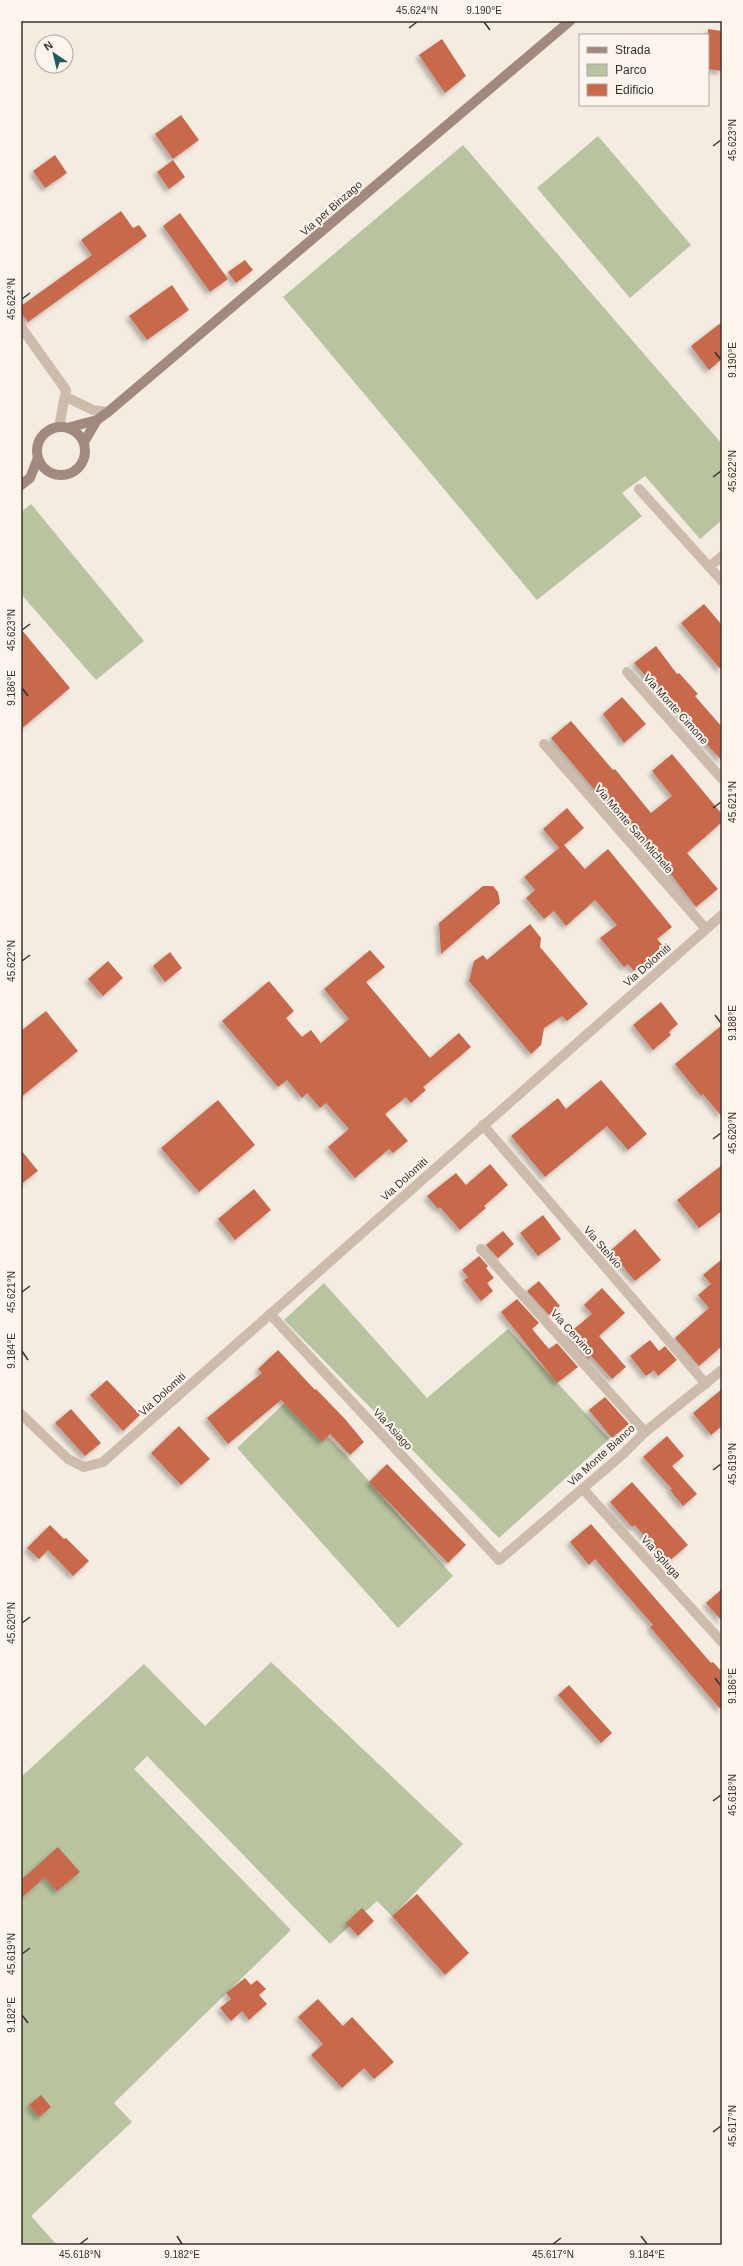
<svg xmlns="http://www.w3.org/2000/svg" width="743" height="2266" viewBox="0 0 743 2266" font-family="Arial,sans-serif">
  <defs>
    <filter id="shadow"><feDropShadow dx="-3.5" dy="3.5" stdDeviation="2" flood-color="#0004"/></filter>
  </defs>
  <rect width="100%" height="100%" fill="#f4ebe1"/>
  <path fill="#b8c4a0" d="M598,136l93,109 -61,53 -93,-110z
    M463,145l259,299v76l-22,19 -55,-63 -23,17 20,23 -105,84 -254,-303z
    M31,504l113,137 -48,39 -75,-86v-82z
    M324,1283l103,115 81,-69 101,110 -110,99 -215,-218z
    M290,1398l63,65 100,113 -55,52 -161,-180z
    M271,1662l192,182 -71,72 -15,-15 -47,43 -183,-188 -13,13 157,161 -177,173 18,19 -101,94 26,29h-36v-468l123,-113 61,62z"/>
  <path fill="#c8694b" filter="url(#shadow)" d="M708,29l14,2v40l-14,-2z
    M442,39l24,37 -21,17 -26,-38z
    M181,115l18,25 -26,19 -18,-25z
    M55,155l12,18 -22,15 -12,-17z
    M173,160l12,17 -16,12 -12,-17z
    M121,211l12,17 6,-3 8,11 -119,86 -7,-9v-7l71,-51 -11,-15z
    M180,213l48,66 -18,13 -47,-66z
    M245,260l8,10 -17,13 -8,-11z
    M172,285l17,25 -42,30 -18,-24z
    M722,322v37l-13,11 -18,-24z
    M704,604l18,21v46l-41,-48z
    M21,629l49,59 -49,41z
    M656,646l21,28 2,-1 19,21 -3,2 27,31v34l-88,-98z
    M622,697l24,27 -22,19 -21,-29z
    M571,721l42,49 2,-1 36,44 21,-17 -20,-25 20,-17 50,60v8l-35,31 31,36 -22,18 -32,-42 -2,1 -36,-45 -3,3 -72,-86z
    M567,808l17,20 -20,17 21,24 23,-20 64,78 -15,12 7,8 -30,24 -6,-7 -4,3 -24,-29 17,-13 -22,-25 -29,26 -12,-15 -10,8 -18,-21 9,-8 -11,-13 35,-29 -16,-19z
    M483,886h10l5,6 2,11 -59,51 -2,-31z
    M530,924l11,14 -1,9 48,57 -21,17 -5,-5 -18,12 -3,17 -10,9 -62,-73 5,-20 9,-6 4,5z
    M370,950l15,17 -19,15 64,76 29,-25 12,14 -48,40 3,3 -15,13 -5,-6 -21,17 23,27 -15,12 -4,-4 -34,29 -27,-31 21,-18 -23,-26 -6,5 -13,-15 -5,5 -15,-18 -9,7 -56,-66 47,-40 25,30 -8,7 16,19 9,-7 10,13 28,-24 -25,-30z
    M170,952l12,16 -17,14 -12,-16z
    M108,961l15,17 -20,18 -15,-17z
    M661,1002l17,22 -9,8 2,3 -18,15 -20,-25z
    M46,1011l32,40 -57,46v-66z
    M722,1025v92l-19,-23 -2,2 -26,-32z
    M601,1080l46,54 -19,16 -21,-24 -62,51 -34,-41 47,-38 8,11z
    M218,1100l37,45 -56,47 -38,-44z
    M21,1150l17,21 -17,13z
    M490,1164l18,21 -24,21 2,2 -26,22 -20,-23 -2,2 -11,-13 29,-23 10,12z
    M722,1165v46l-23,17 -22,-28z
    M254,1189l17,21 -36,30 -17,-21z
    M543,1215l18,24 -23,17 -18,-23z
    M635,1229l26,31 -26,21 -25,-30z
    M503,1231l11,13 -16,14 -12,-13z
    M479,1256l9,10 -2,2 8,10 -7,5 6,8 -12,10 -17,-21 4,-3 -6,-7z
    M722,1259v87l-23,20 -24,-28 34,-30 -11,-13 13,-11 -8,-9z
    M539,1281l21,25 -11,9 -22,-24z
    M602,1288l23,25 -26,23 27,31 -14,12 -21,-23 -3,3 -21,-24 25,-21 -8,-9z
    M517,1299l22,24 -7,6 17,20 8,-6 21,24 -21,16 -56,-71z
    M650,1340l9,11 6,-5 12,14 -19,16 -4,-6 -8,6 -16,-20z
    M278,1350l37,40 1,-1 29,30 19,23 -14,13 -20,-21 -8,8 -41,-42 -53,44 -21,-26 55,-45 -4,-4z
    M107,1380l33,35 -17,16 -33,-36z
    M722,1389v37l-11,9 -18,-22z
    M605,1397l24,27 -17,14 -23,-28z
    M71,1409l30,34 -16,13 -30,-33z
    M179,1426l31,33 -29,26 -30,-32z
    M667,1436l17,20 -12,10 25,28 -14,12 -13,-16 2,-1 -29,-32z
    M387,1464l79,81 -18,18 -79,-81z
    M632,1482l56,63 -21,18 -32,-38 -3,2 -22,-25z
    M591,1524l120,139 2,-1 9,10v39l-72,-84 3,-2 -58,-66 -6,6 -19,-23z
    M50,1525l14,14 2,-1 23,23 -16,15 -25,-26 -9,9 -12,-11z
    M722,1589v32l-16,-18z
    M569,1685l43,48 -11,10 -43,-48z
    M58,1847l22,25 -23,19 -12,-14 -24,21v-18z
    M417,1894l52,59 -24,22 -53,-59z
    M362,1908l12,13 -16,15 -12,-13z
    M245,1978l6,7 6,-5 9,9 -7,6 8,9 -18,16 -7,-9 -11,10 -11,-13 11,-9 -5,-6z
    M318,1999l25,27 9,-9 42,45 -20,17 -10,-11 -22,20 -31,-33 12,-11 -25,-27z
    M41,2095l10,12 -12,10 -10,-12z"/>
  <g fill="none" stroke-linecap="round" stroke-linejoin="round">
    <path stroke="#cdbbac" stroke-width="10" d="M21,327l45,63 -7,37
      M66,397l27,13 15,2
      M639,489l83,92
      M709,567l13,-11
      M627,672l95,107
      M544,744l162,185
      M483,1125l223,259
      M481,1249l164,183
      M270,1314l229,246 123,-105 23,-23 77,-62
      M21,1414l47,45 16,8 19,-5 619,-547
      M583,1489l139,153"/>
    <path stroke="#a18a7d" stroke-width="10" d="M37 451a24 24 0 1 1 48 0a24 24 0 1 1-48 0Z
      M67,428l30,-8 11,-8 462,-391
      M84,442l13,-22
      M21,485l9,-7 8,-20"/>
  </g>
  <path fill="none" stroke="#3b302b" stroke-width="1.5" d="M484,22l6,8M409,28l8,-6M713,146l8,-6M22,299l8,-6M715,352l6,8M713,477l8,-6M22,630l8,-6M22,688l6,8M713,808l8,-6M22,961l8,-6M715,1015l6,8M713,1139l8,-6M22,1292l8,-6M22,1351l6,9M713,1470l8,-6M22,1623l8,-6M715,1678l6,8M713,1801l8,-6M22,1954l8,-6M22,2015l6,8M713,2132l8,-6M177,2236l5,8M641,2236l6,8M80,2244l8,-6M553,2244l8,-6"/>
  <g text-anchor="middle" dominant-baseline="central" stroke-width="4" stroke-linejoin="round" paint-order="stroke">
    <g font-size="11" fill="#3b302b" stroke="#fbf5ee">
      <text transform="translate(331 208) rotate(-41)">Via per Binzago</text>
      <text transform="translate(676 709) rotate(48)">Via Monte Cimone</text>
      <text transform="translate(634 829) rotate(49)">Via Monte San Michele</text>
      <text transform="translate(647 965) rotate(-41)">Via Dolomiti</text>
      <text transform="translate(404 1179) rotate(-42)">Via Dolomiti</text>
      <text transform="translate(603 1247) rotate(49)">Via Stelvio</text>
      <text transform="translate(572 1332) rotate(48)">Via Cervino</text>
      <text transform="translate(162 1394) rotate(-42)">Via Dolomiti</text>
      <text transform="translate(393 1429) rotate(47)">Via Asiago</text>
      <text transform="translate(601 1455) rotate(-42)">Via Monte Bianco</text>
      <text transform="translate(661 1557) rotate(48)">Via Spluga</text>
    </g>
  </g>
  <rect width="743" height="2266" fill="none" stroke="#fbf5ee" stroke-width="44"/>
  <rect x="579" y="34" width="130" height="72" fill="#fbf5ee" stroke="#aea6a0"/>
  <rect x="587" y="47" width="20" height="6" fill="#a18a7d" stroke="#aea6a0"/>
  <text x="615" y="54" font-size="12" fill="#3b302b">Strada</text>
  <rect x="587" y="64" width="20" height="12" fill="#b8c4a0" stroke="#aea6a0"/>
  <text x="615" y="74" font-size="12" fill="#3b302b">Parco</text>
  <rect x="587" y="84" width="20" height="12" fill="#c8694b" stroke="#aea6a0"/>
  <text x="615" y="94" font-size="12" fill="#3b302b">Edificio</text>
  <g transform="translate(54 54) rotate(325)"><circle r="19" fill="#fbf5ee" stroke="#aea6a0"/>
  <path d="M0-3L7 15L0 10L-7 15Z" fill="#1f5a5e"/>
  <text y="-6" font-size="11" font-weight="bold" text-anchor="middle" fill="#3b302b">N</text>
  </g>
  <rect x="22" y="22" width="699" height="2222" fill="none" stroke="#3b302b" stroke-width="1.5"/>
  <g font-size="10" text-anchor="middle" fill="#3b302b">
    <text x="417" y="14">45.624°N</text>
    <text x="484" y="14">9.190°E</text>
    <text transform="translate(732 140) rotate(-90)" y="4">45.623°N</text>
    <text transform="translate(11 299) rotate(-90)" y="4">45.624°N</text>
    <text transform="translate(732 360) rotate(-90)" y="4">9.190°E</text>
    <text transform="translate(732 471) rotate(-90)" y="4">45.622°N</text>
    <text transform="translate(11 630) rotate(-90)" y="4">45.623°N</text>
    <text transform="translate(11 688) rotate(-90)" y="4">9.186°E</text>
    <text transform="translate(732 802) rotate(-90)" y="4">45.621°N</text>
    <text transform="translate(11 961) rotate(-90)" y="4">45.622°N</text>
    <text transform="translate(732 1023) rotate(-90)" y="4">9.188°E</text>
    <text transform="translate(732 1133) rotate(-90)" y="4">45.620°N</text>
    <text transform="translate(11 1292) rotate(-90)" y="4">45.621°N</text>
    <text transform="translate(11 1351) rotate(-90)" y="4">9.184°E</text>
    <text transform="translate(732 1464) rotate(-90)" y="4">45.619°N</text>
    <text transform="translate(11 1623) rotate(-90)" y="4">45.620°N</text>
    <text transform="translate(732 1686) rotate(-90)" y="4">9.186°E</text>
    <text transform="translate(732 1795) rotate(-90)" y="4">45.618°N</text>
    <text transform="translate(11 1954) rotate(-90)" y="4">45.619°N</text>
    <text transform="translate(11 2015) rotate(-90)" y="4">9.182°E</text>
    <text transform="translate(732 2126) rotate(-90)" y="4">45.617°N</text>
    <text x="80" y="2258">45.618°N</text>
    <text x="182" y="2258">9.182°E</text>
    <text x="553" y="2258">45.617°N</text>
    <text x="647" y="2258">9.184°E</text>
  </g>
</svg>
